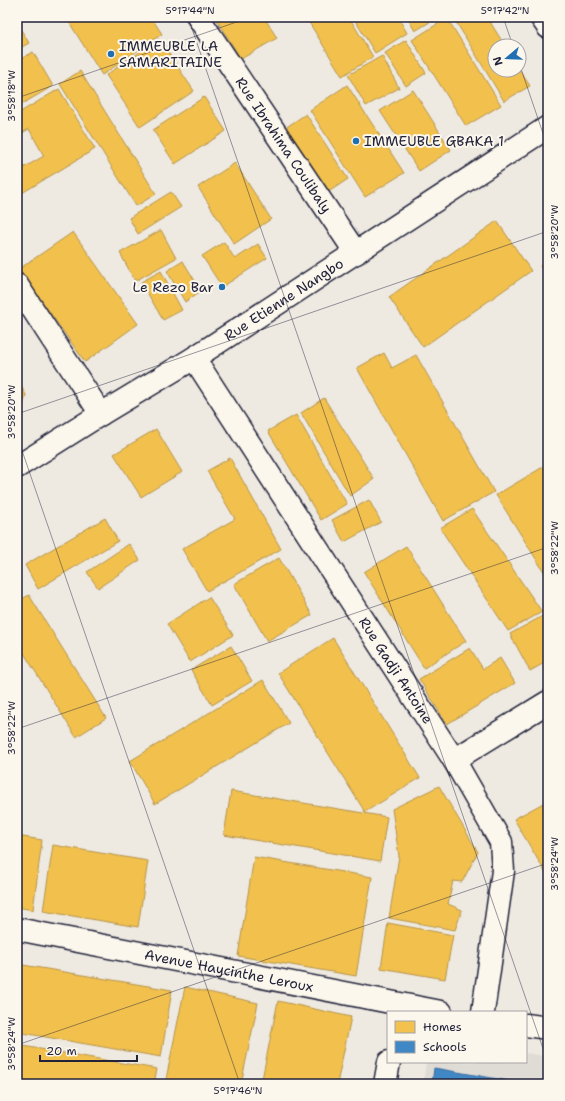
<svg xmlns="http://www.w3.org/2000/svg" width="565" height="1101" viewBox="0 0 565 1101" font-family="'Shantell Sans',sans-serif">
  <rect width="100%" height="100%" fill="#eeeae2"/>
  <filter id="ink" filterUnits="userSpaceOnUse"><feTurbulence type="fractalNoise" baseFrequency=".025" numOctaves="2"/><feDisplacementMap in="SourceGraphic" scale="8" xChannelSelector="R" yChannelSelector="G"/><feConvolveMatrix kernelMatrix="1 2 1 2 8 2 1 2 1" color-interpolation-filters="sRGB"/></filter>
  <g filter="url(#ink)">
    <path fill="#dfdbd5" d="M526,1053l22,4v27h-125l3,-22h100z"/>
    <path fill="#f2c14e" stroke="#b49148" d="M76,17h75l11,17 -60,41 -33,-53z
      M215,17h49l13,21 -36,21z
      M310,17h39l24,40 -31,19 -35,-57z
      M353,17h45l9,16 -32,20z
      M407,17h31l-23,14z
      M453,17h34l18,29h-10v24h24v-1l11,17 -26,15z
      M447,18l54,87 -35,21 -54,-86z
      M20,28l9,15 -12,7v-20z
      M159,39l35,52 -54,36 -34,-52z
      M406,40l20,33 -20,13 -21,-33z
      M33,52l20,34 -36,21v-46z
      M382,56l17,32 -33,18 -18,-31z
      M80,71l76,123 -20,12 -76,-122z
      M347,85l57,88 -39,24 -55,-87z
      M59,89l36,60 -78,47v-26l1,1 26,-15 -15,-27 -12,7v-22z
      M413,90l38,60 -32,21 -39,-60z
      M204,97l22,34 -51,33 -22,-34z
      M306,114l42,65 -21,14 -42,-65z
      M235,163l36,56 -37,25 -36,-57z
      M171,192l10,15 -43,27 -9,-16z
      M497,221l34,50 -108,76 -34,-50z
      M161,230l15,28 -41,23 -15,-28z
      M73,232l65,92 -53,38 -66,-93z
      M224,242l11,17 23,-15 9,14 -45,29 -20,-31z
      M183,261l18,30 -16,11 -18,-31z
      M548,261v16l-8,-11z
      M161,271l21,39 -19,10 -22,-38z
      M384,353l8,15 24,-13 78,137 -51,29 -86,-153z
      M17,379l9,16 -7,23 -2,1z
      M324,398l50,81 -24,17 -49,-83z
      M296,415l51,89 -26,16 -53,-89z
      M156,429l26,43 -41,25 -27,-43z
      M230,458l51,91 -74,42 -25,-42 53,-30 -28,-48z
      M548,464v114l-52,-83z
      M369,500l12,22 -37,20 -12,-22z
      M472,509l70,103 -34,19 -68,-103z
      M105,518l13,23 -80,48 -13,-24z
      M129,544l11,16 -42,28 -11,-16z
      M406,546l60,95 -42,27 -60,-96z
      M279,558l33,57 -45,26 -33,-57z
      M29,595l77,123 -30,19 -59,-95v-40z
      M209,597l24,38 -43,27 -23,-38z
      M548,613v48l-18,10 -20,-37z
      M333,638l87,140 -55,34 -87,-139z
      M231,646l21,35 -40,24 -21,-35z
      M470,648l13,21 17,-11 15,25 -68,41 -28,-45z
      M263,680l26,43 -134,81 -25,-43z
      M439,786l39,66 -16,30 -9,-1 -5,23 14,6 -7,20 -66,-12 10,-62 -7,-47z
      M231,791l156,26 -7,44 -156,-26z
      M547,801l1,2v74l-34,-58z
      M17,836l25,4 -9,70 -16,-3z
      M53,845l95,16 -10,66 -95,-16z
      M254,857l118,20 -16,99 -118,-20z
      M388,923l65,12 -8,44 -64,-11z
      M17,964l155,26 -11,67 -144,-25z
      M185,987l73,16 -17,81h-76z
      M278,1001l73,16 -14,67h-76z
      M17,1045l140,24 -3,15h-137z"/>
    <path fill="#3f88c5" stroke="#36699c" d="M434,1068l93,16h-95z"/>
    <g fill="none" stroke-linecap="round" stroke-linejoin="round">
      <g stroke="#22223b" stroke-width="25">
        <g id="minor">
          <path id="s1" d="M198,17l158,236"/>
          <path d="M541,17l7,10"/>
          <path d="M17,285l84,129"/>
          <path id="s2" d="M194,358l260,402 47,82 2,29 -20,141"/>
          <path id="s3" d="M17,467l84,-53 93,-56 354,-231"/>
          <path d="M454,760l94,-58"/>
          <path id="s4" d="M17,929l424,83"/>
          <path d="M526,1025l22,3"/>
          <path d="M385,1084l4,-22"/>
        </g>
      </g>
      <use href="#minor" stroke="#fbf7ec" stroke-width="22"/>
    </g>
  </g>
  <path fill="none" stroke="#22223b" stroke-width="1" stroke-opacity="0.45" d="M188,17l360,1046M503,17l10,29M519,63l29,85M17,98l234,-81M17,414l531,-183M17,436l223,648M17,729l531,-182M17,1045l531,-182"/>
  <g fill="#1f6fb2" stroke="#fbf7ec" stroke-width="1.5">
    <circle cx="111" cy="54" r="4"/>
    <circle cx="356" cy="141" r="4"/>
    <circle cx="222" cy="287" r="4"/>
  </g>
  <g text-anchor="middle" dominant-baseline="central" stroke-width="4" stroke-linejoin="round" paint-order="stroke">
    <g font-size="14" fill="#22223b" stroke="#fbf7ec" text-anchor="start">
      <text x="119" y="46">IMMEUBLE LA<tspan x="119" dy="16">SAMARITAINE</tspan></text>
      <text x="364" y="141">IMMEUBLE GBAKA 1</text>
      <text x="214" y="287" text-anchor="end">Le Rezo Bar</text>
    </g>
    <g font-size="14" fill="#22223b" stroke="#fbf7ec">
      <text stroke="none"><textPath href="#s1" startOffset="154">Rue Ibrahima Coulibaly</textPath></text>
      <text stroke="none"><textPath href="#s3" startOffset="315">Rue Etienne Nangbo</textPath></text>
      <text stroke="none"><textPath href="#s2" startOffset="372">Rue Gadji Antoine</textPath></text>
      <text stroke="none"><textPath href="#s4" startOffset="216">Avenue Haycinthe Leroux</textPath></text>
    </g>
  </g>
  <rect width="565" height="1101" fill="none" stroke="#fbf7ec" stroke-width="44"/>
  <rect x="387" y="1011" width="140" height="52" fill="#fbf7ec" stroke="#a4a2a5"/>
  <rect x="395" y="1021" width="20" height="12" fill="#f2c14e" stroke="#a4a2a5"/>
  <text x="423" y="1031" font-size="12" fill="#22223b">Homes</text>
  <rect x="395" y="1041" width="20" height="12" fill="#3f88c5" stroke="#a4a2a5"/>
  <text x="423" y="1051" font-size="12" fill="#22223b">Schools</text>
  <g transform="translate(507 58) rotate(251)"><circle r="19" fill="#fbf7ec" stroke="#a4a2a5"/>
  <path d="M0-3L7 15L0 10L-7 15Z" fill="#1f6fb2"/>
  <text y="-6" font-size="11" font-weight="bold" text-anchor="middle" fill="#22223b">N</text>
  </g>
  <path d="M40 1055v6h97v-6" fill="none" stroke="#22223b" stroke-width="2"/>
  <text x="46" y="1055" font-size="12" fill="#22223b" stroke="#fbf7ec" stroke-width="3" paint-order="stroke">20 m</text>
  <rect x="22" y="22" width="521" height="1057" fill="none" stroke="#22223b" stroke-width="1.5"/>
  <g font-size="10" text-anchor="middle" fill="#22223b">
    <text x="190" y="14">5°17'44"N</text>
    <text x="505" y="14">5°17'42"N</text>
    <text transform="translate(11 96) rotate(-90)" y="4">3°58'18"W</text>
    <text transform="translate(554 232) rotate(-90)" y="4">3°58'20"W</text>
    <text transform="translate(11 412) rotate(-90)" y="4">3°58'20"W</text>
    <text transform="translate(554 548) rotate(-90)" y="4">3°58'22"W</text>
    <text transform="translate(11 728) rotate(-90)" y="4">3°58'22"W</text>
    <text transform="translate(554 864) rotate(-90)" y="4">3°58'24"W</text>
    <text transform="translate(11 1044) rotate(-90)" y="4">3°58'24"W</text>
    <text x="238" y="1094">5°17'46"N</text>
  </g>
</svg>
